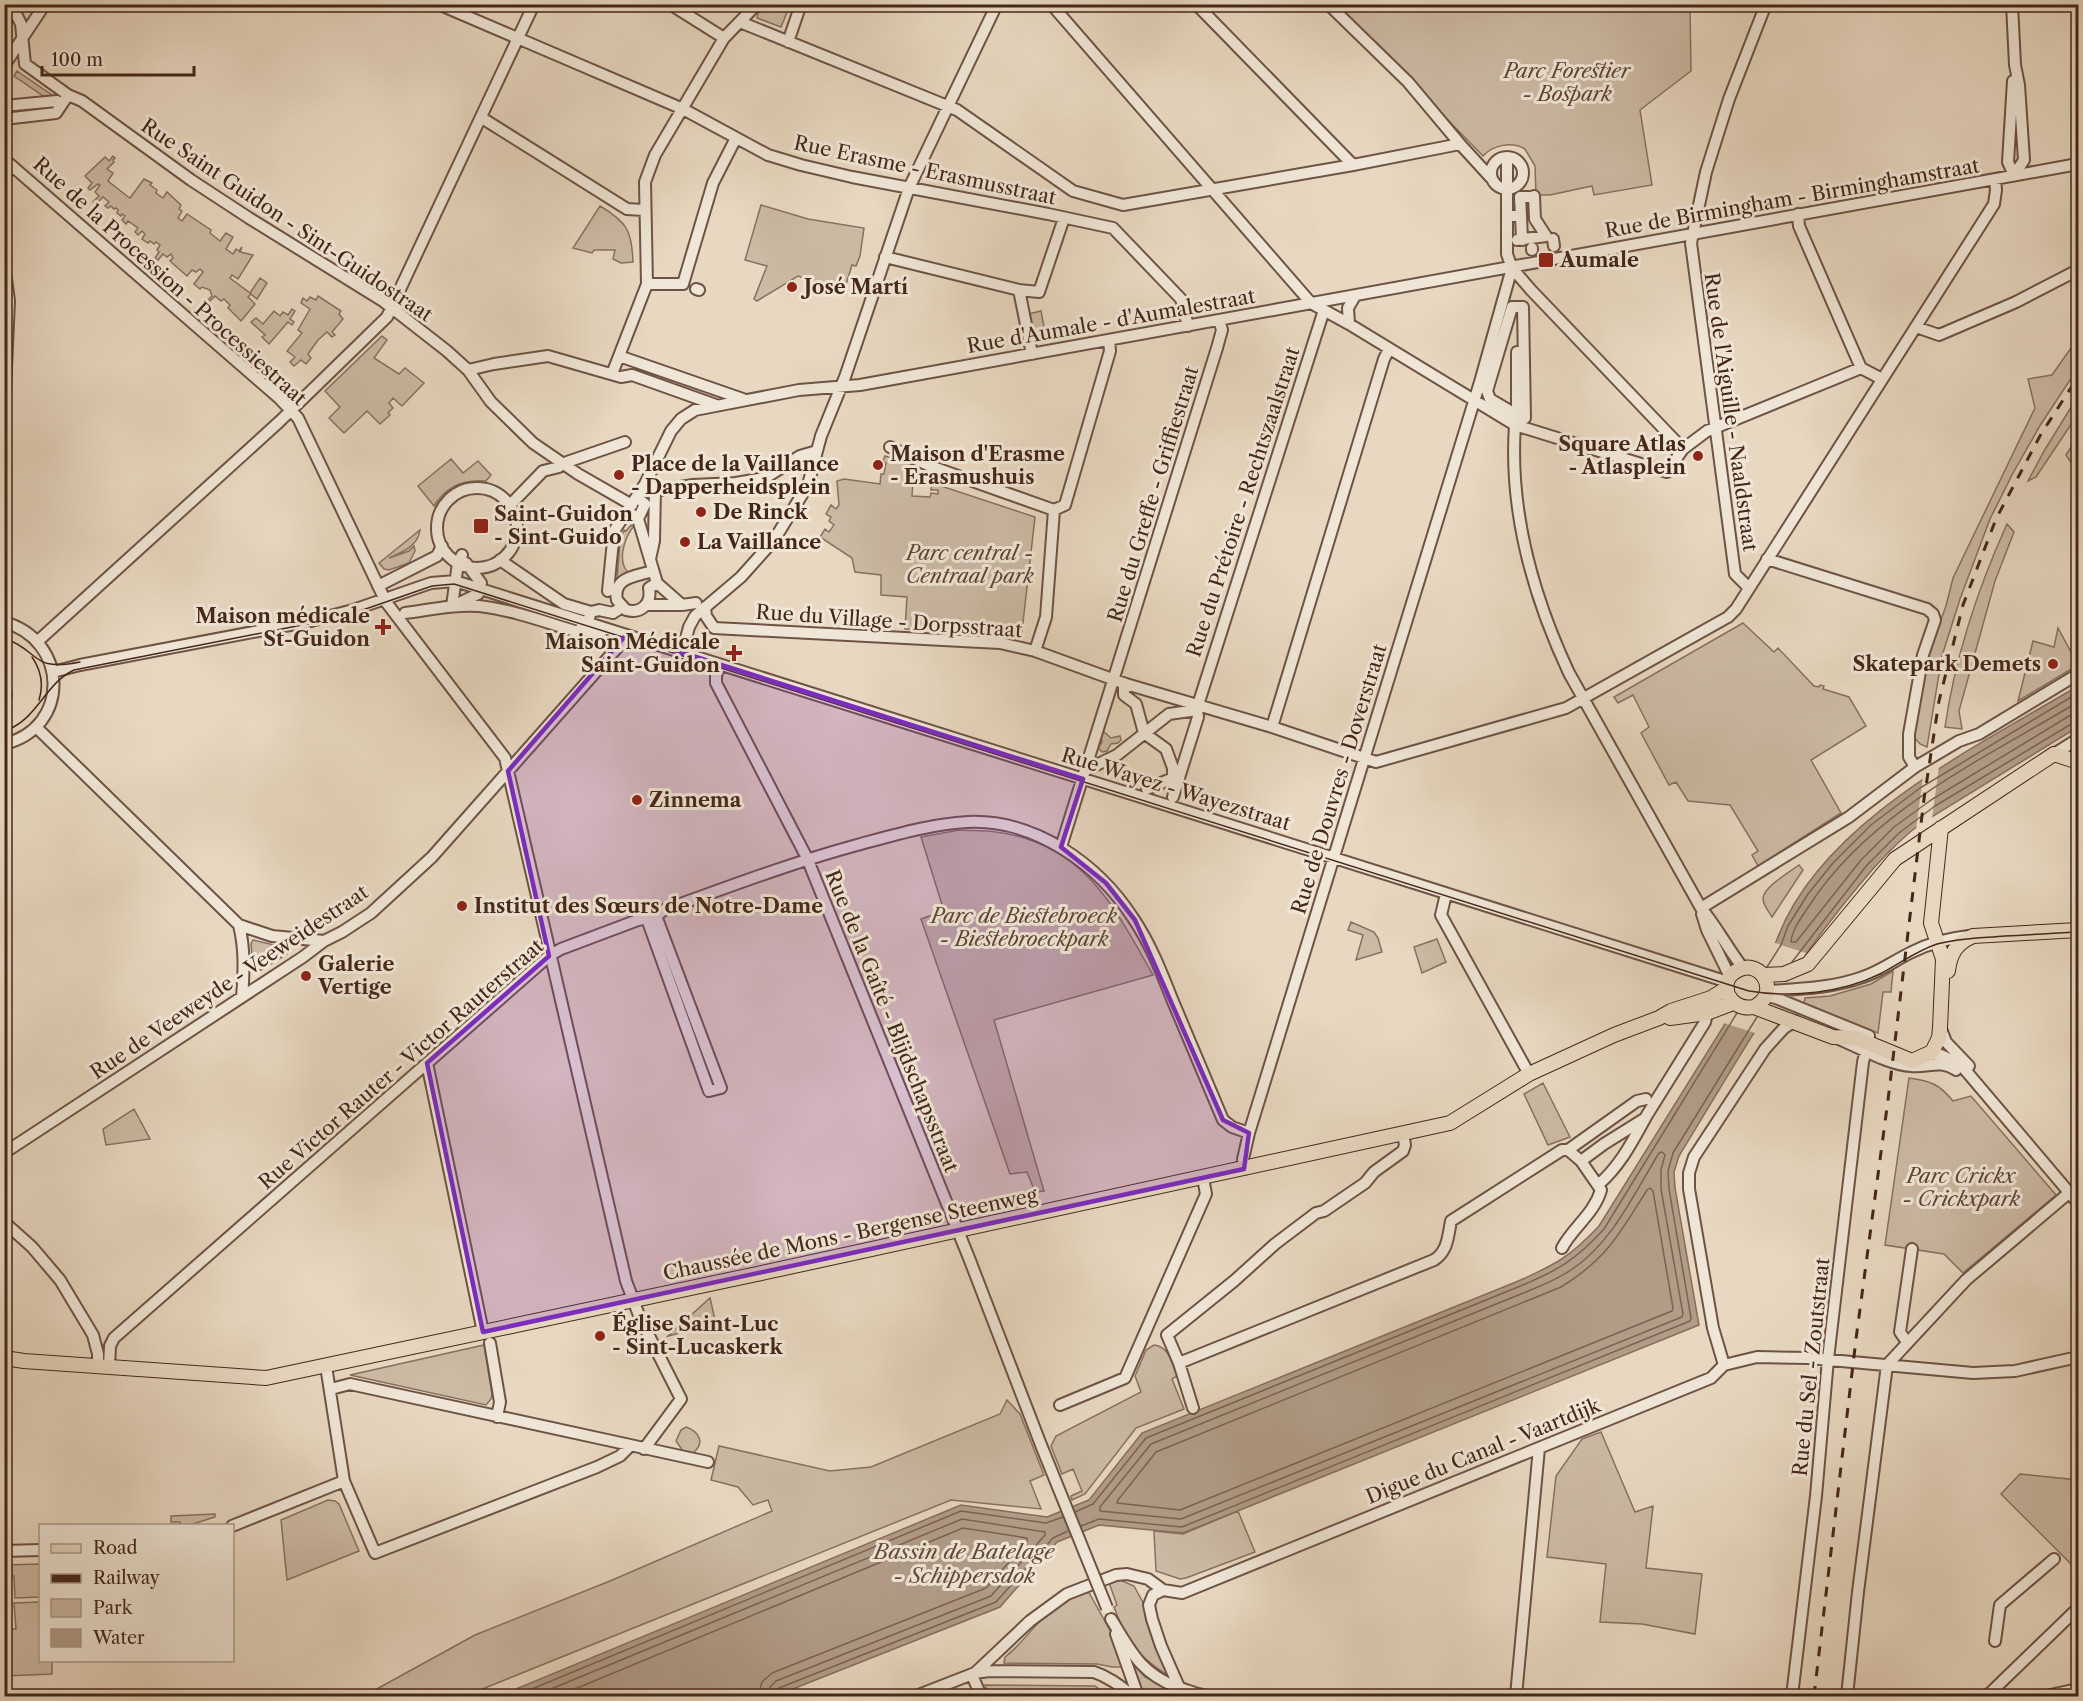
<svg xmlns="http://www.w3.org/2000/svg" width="2083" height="1701" viewBox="0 0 2083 1701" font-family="'Libre Caslon Text',serif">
  <rect width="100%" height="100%" fill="#e8d8c1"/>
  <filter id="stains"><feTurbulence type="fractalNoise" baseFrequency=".00333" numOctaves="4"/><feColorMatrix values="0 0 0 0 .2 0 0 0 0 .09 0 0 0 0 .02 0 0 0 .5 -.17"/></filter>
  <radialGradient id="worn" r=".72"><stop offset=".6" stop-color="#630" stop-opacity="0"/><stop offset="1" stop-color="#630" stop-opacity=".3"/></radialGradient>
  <path fill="#ccbaa5" stroke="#887060" stroke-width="1.5" d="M768,5h22l-9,22 -24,-9 1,-5z
    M1336,5h354l1,66 -51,39 12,75 -58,10 -2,-9 -42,9h-14l-1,-29 -10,-17c-13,-8 -32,-4 -42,7z
    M17,71l35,24 -3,5 -35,-24z
    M113,156l2,2 -2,2 1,2 -7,7 6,4 -5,8 19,15 3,2 14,-19 8,4 -2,2 7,5 -1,3 7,5 4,-6 14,13 -2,4 3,2 -4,7 4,3 5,-7 24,16 -1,3 10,8 6,-8 7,4 -7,12 7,5 3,-5 3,2 3,-4 -2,5 13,3 -15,24 -6,-4 -2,3 20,15 10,-15 7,5 -10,16 -6,-5 -3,3 7,7 -14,17 -13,-13 2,-3 -6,-6 -3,2 -6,-5 -6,6 -2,-1 5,-5 -2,-6 -8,-3 -2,2 -6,-5 9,-12 -3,-3 -4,3 -4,-2 -5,6 -17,-15 3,-3 -2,-4 -4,3 -4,-3 -5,6 -3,-2 4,-6 -2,-2 3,-5 -4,-3 -2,2 -4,-3 -2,2 -6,-4 3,-5 -3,-3 -4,4 -3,-3 3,-4 -10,-7 -2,3 -4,-4 3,-4 -3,-2 -1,2 -4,-3 1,-3 -2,-2 -2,1 -3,-3 -3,2 -3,-2 4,-4 -6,-5 -7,7 -3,-2 6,-6 -4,-4 5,-7 -2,-1 -8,6 -2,-2 4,-5 -7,-7 20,-19 4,4z
    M761,205l47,14 56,9 -4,28 -4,10 -4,-1 -8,26 -46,-15 -41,25 -3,-2 13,-33 -22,-6z
    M600,206c27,16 32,25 33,56l-12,1 -8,-4 2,-9h-21l-2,3 -19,-5z
    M318,296l23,15 -2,3 4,5 -11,13 3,3 -3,2 -5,-5 -9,8 -10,14 3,4 -5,6 -5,-4 -7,6 -4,-4 5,-5 -8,-6 15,-18 -4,-3 12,-21 -9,-6 2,-5 4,3 3,-4 6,3z
    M292,309l3,2 -5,8 4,3 -2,3 -4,-3 -19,22 -7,-7 3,-2 -14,-13 5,-4 7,6 11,-13 6,5 3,-4 5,3z
    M1041,311l5,27 -13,3 -5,-27z
    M382,336l5,4 -13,18 25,16 6,-6 19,15 -22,23 -9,-8 -4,5 4,5 -5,5 2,2 -10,9 -13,-13 -23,22 -15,-15 11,-11 -15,-16z
    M2078,338v30l-37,56 -28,49 -23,46 -30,80 -18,57 -15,91 -7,-3 -7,-8 12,-73 21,-57 7,-28 82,-170 -7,-29 24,-4z
    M2078,396v18l-42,63 -8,4 16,-30z
    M2078,436v37l-12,-18z
    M885,456l29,9 -2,31 18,1 1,-4 7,1v-4h-7l1,-7 103,34 -13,114 -117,-2 2,-32 -26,-2v-20l-26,-3 -3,-14 -32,-21 5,-8 4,3 5,-7 -5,-4 2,-4 -5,-3 5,-9 5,4 3,-4 -2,-24 7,-2 36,5 1,-10h3l2,-11 -3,-2z
    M451,459l12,14 15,-12 13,14 -5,6c-22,-2 -40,5 -52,25l-16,-20z
    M2007,524l7,8 -19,49 -36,130 3,18 -17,-2c10,-69 33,-139 62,-203z
    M631,525l2,2c-9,12 -17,37 -3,47l-13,6 3,-39 4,-11 2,1z
    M420,530c-2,16 -17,22 -31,28l20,-7 5,-5 1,5 -6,12 -20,7 -5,-1 -5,-6z
    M1743,623l31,29 4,-4 36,38 5,1 1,-2 4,1 -1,3 26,8 17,29 -55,34 30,53 -83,53 -6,-11 6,-4 -28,-46 -42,-4 -12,-19 -7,3 -28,-52 8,-6 -16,-32 -15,8 -4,-6z
    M2058,628l20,37 -60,36 15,-60 21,6z
    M1104,732l7,6 9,-2 1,4 -3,3 -7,1 -4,7 -5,1 -4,-4 4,-6 -1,-7z
    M959,830c12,1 25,0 37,2 87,11 118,74 157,143l-159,45 50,171 -9,1 -8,-20 -17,2 -89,-255 23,-8 -23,-74z
    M1799,865l4,5 -31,47c-3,-5 -9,-12 -9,-18 -1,-11 28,-28 36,-34z
    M1351,922l23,10 4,6 4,14 -26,8 7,-25 -15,-5z
    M1437,939l9,23 -24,11 -8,-26z
    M253,940l34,8v6l-26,16h-6l-2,-3 -2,-23z
    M1893,971l-2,21h-8l-5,41 -74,-29 1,-6 25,-2 41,-12z
    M1909,1078c22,3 30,6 44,23l18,-5 85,99 -93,78 -19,-19 -59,-9z
    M1543,1083l27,54 -22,8 -24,-51z
    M134,1109l16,30 -44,6 -3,-16z
    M710,1298l6,26 -48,12 1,-1z
    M484,1345l8,49 -1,5 -5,6 -136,-30z
    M1154,1345c15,1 18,19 23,31l-5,3 12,30 -48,19 -51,66 -13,6 -1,-4 11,-5 -9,-22 -11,5 -11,-28 5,-10 85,-44 -6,-16 11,-26z
    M1007,1400l13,14 24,61 -14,6 11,28 -90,-9 -486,196h-101l111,-61 135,-54 162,-70 -4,-11 -15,5 -15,-18 -27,-7 8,-34 111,25 41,-4 129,-53z
    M686,1427c14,5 19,16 7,26l-10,-2 -7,-10 5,-11z
    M1601,1432l34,80 18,-6 -7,62 56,6 -7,60 -53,-10 -42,-2 6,-58 -59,-7 9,-81 26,-37z
    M2020,1474l58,6v91l-77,-77z
    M328,1500l7,1 4,3 20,47 -72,29 -6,-60z
    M1238,1511l17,41 -69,26 -6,1 -24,-8 -2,-40 29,3z
    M215,1514v3l-25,8h-10v-3h-9v-6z
    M40,1564v33l-25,1 -1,-22h-9v-11z
    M1118,1579l16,7 12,22 22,64 -1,3c-30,-19 -41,-35 -53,-68l3,-2 -9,-25z
    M1087,1589l31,56 4,22h-10l-15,-3 -93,-1 1,-6c15,-11 25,-27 39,-40 13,-13 27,-21 43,-28z
    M40,1602v58l12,1v13l-47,2v-47h11l-2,-26z
    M1131,1662l14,15 24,13 -2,5 -24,1 -10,-24z
    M985,1685l110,1 14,10h-119z
    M308,1691l3,5h-143z"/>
  <path fill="#b19c88" stroke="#866d5c" stroke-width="1.5" d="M2078,686v41l-158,97c-32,25 -56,55 -81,86 -61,77 -109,163 -160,246l-5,16 1,16 24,137 -516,208 -84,-8 -42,17 -57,65 -225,89h-276l462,-191 86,12 42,-17 53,-67 374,-151c39,-17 54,-25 83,-56l177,-284c43,-120 199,-194 302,-256z"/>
  <path fill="#e8d8c1" d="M1939,766l-7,53 -16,11 7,-54z
    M1772,942l34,11 -51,80 -34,-11z"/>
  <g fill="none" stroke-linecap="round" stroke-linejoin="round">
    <path stroke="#7b6251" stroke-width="1.5" d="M2078,702c-93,56 -208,109 -269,204 -7,11 -17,23 -18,36h5l65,-82 33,-33 37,-27 138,-84 9,-2
      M1792,962l75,-97 32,-32 36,-27 138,-83 5,-1
      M1767,967l14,-22 7,-19 20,-32 25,-31 38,-38 49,-37 158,-95
      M1662,1152l3,3 -4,15v19l22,125 -1,3 -501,202 -81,-8v-4l51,-63 370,-150c17,-7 34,-13 50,-24 41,-27 63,-76 88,-117z
      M1650,1188l3,3 20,117 -1,3 -492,199 -63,-7 1,-3 38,-48 405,-165c46,-28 59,-54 86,-97z
      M1075,1512l18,-8 53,-66 372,-151c39,-16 58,-27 86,-58l133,-216
      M1081,1526l18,-7 83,8 508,-206 1,-3 -22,-129 -1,-18 5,-18 84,-136
      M515,1696l446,-185 85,12 17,-6
      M534,1696l428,-177 83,13v3l-54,61 -215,85 -6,6 -3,9
      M558,1696l405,-168 64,10v4l-41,46 -214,85 -10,9 -4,14
      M775,1696l1,-4 3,-4 217,-86 57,-64 15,-7"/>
    <g stroke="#6e5344" stroke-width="14">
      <path id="minor" d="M11,4l10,20 4,40 43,31 14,6 109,79 58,38 134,83 64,50 21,19 23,32 42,41 45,31 54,31
        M438,4l245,105 85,46 33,10 51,12 196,37 65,14 68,71 7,27
        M670,4l54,34
        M1051,4l260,299 38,21 166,101 152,47 16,-23 24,-18 154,-63
        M1196,4l157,161
        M1328,4l80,78 52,62 32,35
        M2012,4l3,61 4,20 5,75 -10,15
        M740,22l217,88 116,81 50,14 230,-40 107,-21
        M788,42l13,-38
        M4,66l41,-62
        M2013,81l-5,81 6,13
        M4,106l53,-5
        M482,118l145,91 17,1
        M4,119l52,-6 12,-18
        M1507,157v97l5,14 19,22 152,159
        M1491 173a16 16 0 1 1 32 0a16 16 0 1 1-32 0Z
        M4,159l275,239 19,20 88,184 119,156 121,523 14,37 41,81 -37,50
        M4,176l8,-10
        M1798,214l1,12 62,142 21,11
        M1507,216h14l1,24
        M1521,216l-1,-19h9
        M1553,239l1,7
        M1517,240l29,-4 -11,-17 -1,-23
        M1532,248v2
        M885,257l134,33 20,2 25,-74
        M4,264l5,37 -5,112
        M647,284h36l30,-101 23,-45
        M696,289l3,1
        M1019,290l13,64
        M1512,307h11l2,111h-3l-32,-19 -3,-8z
        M1349,324l-1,-16 7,-12
        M1916,327l23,8 77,-33 58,-30
        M619,356l124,43
        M468,370l26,-6 54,-8 73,21 11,-2 84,30
        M612,374l35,-90 -2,-102 10,-27 69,-117 33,-34
        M1517,415v-63
        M1515,425c-6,85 18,171 54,248l132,235c16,19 27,41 42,60
        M890,447l40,19 124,44
        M567,462l58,-20
        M645,484l17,6 31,-5 43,-2 29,-5 35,-22 17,-5
        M437 528a40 40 0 1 1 80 0a40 40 0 1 1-80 0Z
        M510,505l33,-34 16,-4
        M1054,510l11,-5 45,-154 -1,-11
        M630,513l8,6 19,64 25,22 14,-2
        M638,519l7,-15 -6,-5
        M650,559l4,-18 1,-53
        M1767,559l160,50 6,5 2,6 -12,35 -14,79v23l6,10
        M500,560l64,44 27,8 8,-2 14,3 9,-6
        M466,563l15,20
        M653,571c-16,5 -41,6 -36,29l9,10c15,4 26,-6 23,-22l8,-5
        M378,586l59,-30 5,-10
        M1749,588l-14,-14 -44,-331 15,-71 23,-73 37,-95
        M608,591l6,-60 31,-47 26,-53 10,-12 14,-9 104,-20 61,-5 1218,-221
        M455,605l23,-11
        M646,605h36
        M452,606l6,-43 4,-8
        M705,607l1,9 8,12 286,15 35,8 91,33 146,43 104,35 190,-54 162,-91 8,-8 258,-405 2,-14 -1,-11
        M405,613c24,-3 49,-9 74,-7 34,4 66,16 99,26l7,-2 6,-18
        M4,622c65,18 67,106 0,122
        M581,628l20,8
        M38,641l241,-219 108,-105 147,-313
        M1035,651l11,-34 8,-107
        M682,653l7,-26 6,-11 46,-39 33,-37 34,-55 13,-49 24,-59 64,-189 88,-184
        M719,665l-3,11v7l91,175 162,400 72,187
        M53,672l27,-7 231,-44 42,-11 78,-27 24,-2 1273,401
        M4,681l2,15
        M1124,687v8l12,9 8,29 22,16 7,19v20
        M1198,705l126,-395
        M36,727l203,198 33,11 52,5
        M1272,727l112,-368 5,-10
        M2054,754l24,-15
        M1086,770l31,-15 52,-41 28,-4 1,7 -25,80
        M1147,789l26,-11
        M1061,847l156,-499 5,-18 -3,-10
        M1446,894l-5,21 88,159
        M1701,908l148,-91 66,-50 44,-26 20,-7 99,-60
        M1702,914l5,16 23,47
        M647,919l62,172 12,-3 -65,-172
        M239,925c6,24 5,47 3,72
        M1768,991c32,-2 65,-3 95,-14 18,-6 32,-17 49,-25 18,-9 38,-14 57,-16
        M1766,996l10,2 93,38
        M1941,1029l5,13 23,24
        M1841,1040c20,8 48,25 70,26 17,2 29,-7 45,4
        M1926,1054l15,1 20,10 117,138
        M427,1063l56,269
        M4,1153l299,-196 21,-16 18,-9 29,-19 61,-56 192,-217 2,-5
        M1581,1161l23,-17 40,-25
        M1244,1169l-1,-10 6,-26 231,-751 32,-114
        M1599,1184c22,-19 34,-44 48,-69l58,-93 2,-9
        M4,1222l28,25 28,33 33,55 5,19v12
        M1562,1248c11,-21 32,-34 39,-58l-20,-29 -13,-11
        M1167,1335l67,-54 41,-37 41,-31 8,-2 41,-28 9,-11 29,-21 2,-6 -2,-11
        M1167,1335l12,28 14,45
        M1907,1342l-7,-10 12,-83
        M490,1343l10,59 -3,15
        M1179,1363l255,-103c14,-9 14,-24 17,-39l111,-71h6l69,-49 9,-2
        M1724,1365l33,-8 51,1 165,15 42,-2 63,-14
        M326,1366l18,115 31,72 222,-86 23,-11 10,-10
        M109,1367l1,-21 4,-8 435,-382 12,-7 77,-29 18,-4 8,-6c64,-23 127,-47 193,-65 37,-10 73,-21 111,-23 67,-3 130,42 165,96 17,25 28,53 39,81 17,41 34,81 51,121l9,7 17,6
        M331,1389l19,-5 358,78
        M1060,1405l65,-27 81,-184 -3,-16
        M232,1526l112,-45
        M4,1551l36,-1
        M1163,1590l-10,5 -4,10 3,14 9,27 18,41
        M1111,1619c20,32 29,54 66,68 11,3 20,8 31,9
        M1116,1634l22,62
        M1995,1641l5,-36 54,-46
        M975,1673l14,-2 105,1c15,5 26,14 39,24
        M972,1675l9,21
        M916,1696l59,-23 55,-52 37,-27 49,-19 11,-1 21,5 15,11 19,3 529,-215 13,-13 -11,-37 -24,-139v-16l5,-16 71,-108 19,-21 11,-7
        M1516,1696l23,-248
        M1792,1696l24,-200 12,-137 35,-297 3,-12 5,-6
        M1847,1696l11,-104 29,-227 79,-85 104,-88
        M1987,1696l91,-88
        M2046,1696l32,-7"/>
    </g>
    <g stroke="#45271a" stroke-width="16">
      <path id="major" d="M1948,971c2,-17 8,-28 25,-35l105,-6
        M1763,975l21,-1 24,-10 87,-105 159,-105 24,8
        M1754,1007c27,-13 8,-49 -16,-37 -23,11 -9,42 16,37l79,30 23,1 56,23 20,-9 7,-14 1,-10 3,-69 -12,-36 10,-95
        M1670,1018l37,-5 26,-10
        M4,1358l20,3 242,17 491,-104 693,-151 79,-49 85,-39 45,-17 12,-7 40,-13 16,-10"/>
    </g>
    <use href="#minor" stroke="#f0e6d7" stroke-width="10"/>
    <use href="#major" stroke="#e8d8c1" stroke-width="14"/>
    <path stroke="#45271a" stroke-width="1.5" d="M4,638c37,13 26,34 76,24
      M32,657c9,13 12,27 7,43
      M4,731c33,-10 40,-47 70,-61l238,-47 42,-10 78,-27 22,-2 1295,407c42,7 93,2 131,-17 19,-10 36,-23 57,-30 22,-6 45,-6 68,-8 25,-1 49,-3 73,-4"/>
    <path stroke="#45271a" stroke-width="3" stroke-dasharray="10 10" stroke-linecap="butt" d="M1814,1696l42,-357 32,-239 36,-301 15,-98 24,-96 33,-86 45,-85 37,-57"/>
    <g stroke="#6e5344" stroke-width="14" stroke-linecap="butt">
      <path id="minor-bridge" d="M1041,1445l66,163"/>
    </g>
    <use href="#minor-bridge" stroke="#f0e6d7" stroke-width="10"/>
  </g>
  <path fill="#7b2cbf" fill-opacity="0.2" stroke="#7b2cbf" stroke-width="4.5" stroke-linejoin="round" d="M626,635l457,144 -22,68 45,36 29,37 88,200 26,13 -5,36 -761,163 -56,-269 122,-107 -41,-185z"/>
  <g fill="#8f2418" stroke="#f0e6d7" stroke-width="2">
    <rect x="1538" y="252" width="16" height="16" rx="3"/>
    <circle cx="792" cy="287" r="6"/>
    <circle cx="1698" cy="456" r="6"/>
    <circle cx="878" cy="465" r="6"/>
    <circle cx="619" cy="475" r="6"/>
    <circle cx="701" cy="512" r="6"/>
    <rect x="473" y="518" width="16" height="16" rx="3"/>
    <circle cx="685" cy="542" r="6"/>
    <path d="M380 618h6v6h6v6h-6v6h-6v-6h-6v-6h6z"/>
    <path d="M731 644h6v6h6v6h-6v6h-6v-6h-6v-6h6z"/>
    <circle cx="2053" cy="664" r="6"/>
    <circle cx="637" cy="800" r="6"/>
    <circle cx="462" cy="906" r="6"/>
    <circle cx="306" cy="976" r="6"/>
    <circle cx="600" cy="1336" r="6"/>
  </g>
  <g text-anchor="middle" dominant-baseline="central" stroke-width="6" stroke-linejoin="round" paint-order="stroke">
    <g font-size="20" font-style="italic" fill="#604436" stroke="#f0e6d7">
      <text x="1567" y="71">Parc Forestier<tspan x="1567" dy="23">- Bospark</tspan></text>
      <text x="970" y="553">Parc central -<tspan x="970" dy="23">Centraal park</tspan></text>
      <text x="1024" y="916">Parc de Biestebroeck<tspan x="1024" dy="23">- Biestebroeckpark</tspan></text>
      <text x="1961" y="1176">Parc Crickx<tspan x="1961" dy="23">- Crickxpark</tspan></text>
    </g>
    <g font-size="20" fill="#45271a" stroke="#f0e6d7">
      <text transform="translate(925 170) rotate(12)">Rue Erasme - Erasmusstraat</text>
      <text transform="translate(1792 198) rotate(-10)">Rue de Birmingham - Birminghamstraat</text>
      <text transform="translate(287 220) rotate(34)">Rue Saint Guidon - Sint-Guidostraat</text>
      <text transform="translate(170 281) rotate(42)">Rue de la Procession - Processiestraat</text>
      <text transform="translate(1111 321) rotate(-10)">Rue d'Aumale - d'Aumalestraat</text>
      <text transform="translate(1731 412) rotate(82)">Rue de l'Aiguille - Naaldstraat</text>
      <text transform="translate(1153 494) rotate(-73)">Rue du Greffe - Griffiestraat</text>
      <text transform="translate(1243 502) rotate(-72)">Rue du Prétoire - Rechtszaalstraat</text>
      <text transform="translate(889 621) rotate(4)">Rue du Village - Dorpsstraat</text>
      <text transform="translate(1339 779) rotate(-73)">Rue de Douvres - Doverstraat</text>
      <text transform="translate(1176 789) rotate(17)">Rue Wayez - Wayezstraat</text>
      <text transform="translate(229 982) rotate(-34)">Rue de Veeweyde - Veeweidestraat</text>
      <text transform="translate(892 1021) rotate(68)">Rue de la Gaîté - Blijdschapsstraat</text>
      <text transform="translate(401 1064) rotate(-41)">Rue Victor Rauter - Victor Rauterstraat</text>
      <text transform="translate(850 1234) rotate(-12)">Chaussée de Mons - Bergense Steenweg</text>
      <text transform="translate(1811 1367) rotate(-84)">Rue du Sel - Zoutstraat</text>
      <text transform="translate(1483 1451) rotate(-22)">Digue du Canal - Vaartdijk</text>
    </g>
    <g font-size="20" font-weight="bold" fill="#45271a" stroke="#f0e6d7" text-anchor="start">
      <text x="1560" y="260">Aumale</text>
      <text x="804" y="287">José Martí</text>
      <text x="1686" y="444" text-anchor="end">Square Atlas<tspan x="1686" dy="23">- Atlasplein</tspan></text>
      <text x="890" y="454">Maison d'Erasme<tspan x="890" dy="23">- Erasmushuis</tspan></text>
      <text x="631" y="464">Place de la Vaillance<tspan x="631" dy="23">- Dapperheidsplein</tspan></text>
      <text x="713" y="512">De Rinck</text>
      <text x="494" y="514">Saint-Guidon<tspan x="494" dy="23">- Sint-Guido</tspan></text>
      <text x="697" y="542">La Vaillance</text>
      <text x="370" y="616" text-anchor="end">Maison médicale<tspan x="370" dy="23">St-Guidon</tspan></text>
      <text x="720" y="642" text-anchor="end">Maison Médicale<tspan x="720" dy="23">Saint-Guidon</tspan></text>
      <text x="2041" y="664" text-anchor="end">Skatepark Demets</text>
      <text x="649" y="800">Zinnema</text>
      <text x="474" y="906">Institut des Sœurs de Notre-Dame</text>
      <text x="318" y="964">Galerie<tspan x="318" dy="23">Vertige</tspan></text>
      <text x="612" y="1324">Église Saint-Luc<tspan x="612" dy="23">- Sint-Lucaskerk</tspan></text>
    </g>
    <g font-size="21" font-style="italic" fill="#654a3b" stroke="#f0e6d7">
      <text x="964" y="1551">Bassin de Batelage<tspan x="964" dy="24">- Schippersdok</tspan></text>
    </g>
  </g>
  <rect width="2083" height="1701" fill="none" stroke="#e8d8c1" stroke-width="24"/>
  <rect x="6" y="6" width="2071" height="1689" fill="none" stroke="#45271a" stroke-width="3"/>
  <rect x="12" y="12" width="2059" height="1677" fill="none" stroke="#45271a" stroke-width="1.5"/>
  <rect x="39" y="1524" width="195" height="138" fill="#f0e6d7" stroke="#ac9a8b" stroke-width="1.5"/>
  <rect x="51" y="1544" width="30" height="9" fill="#e8d8c1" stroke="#ac9a8b" stroke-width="1.5"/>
  <text x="93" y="1554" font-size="18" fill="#45271a">Road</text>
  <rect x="51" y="1574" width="30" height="9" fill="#45271a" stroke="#ac9a8b" stroke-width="1.5"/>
  <text x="93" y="1584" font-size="18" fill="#45271a">Railway</text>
  <rect x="51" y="1599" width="30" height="18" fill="#ccbaa5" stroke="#ac9a8b" stroke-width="1.5"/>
  <text x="93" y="1614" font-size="18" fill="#45271a">Park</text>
  <rect x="51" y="1629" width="30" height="18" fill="#b19c88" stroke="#ac9a8b" stroke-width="1.5"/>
  <text x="93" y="1644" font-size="18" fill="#45271a">Water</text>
  <path d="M42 66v9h152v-9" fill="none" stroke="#45271a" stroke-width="3"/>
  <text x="51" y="66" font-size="18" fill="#45271a" stroke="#f0e6d7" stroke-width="4.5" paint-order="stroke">100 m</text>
  <rect width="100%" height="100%" filter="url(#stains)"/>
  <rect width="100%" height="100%" fill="url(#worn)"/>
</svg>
